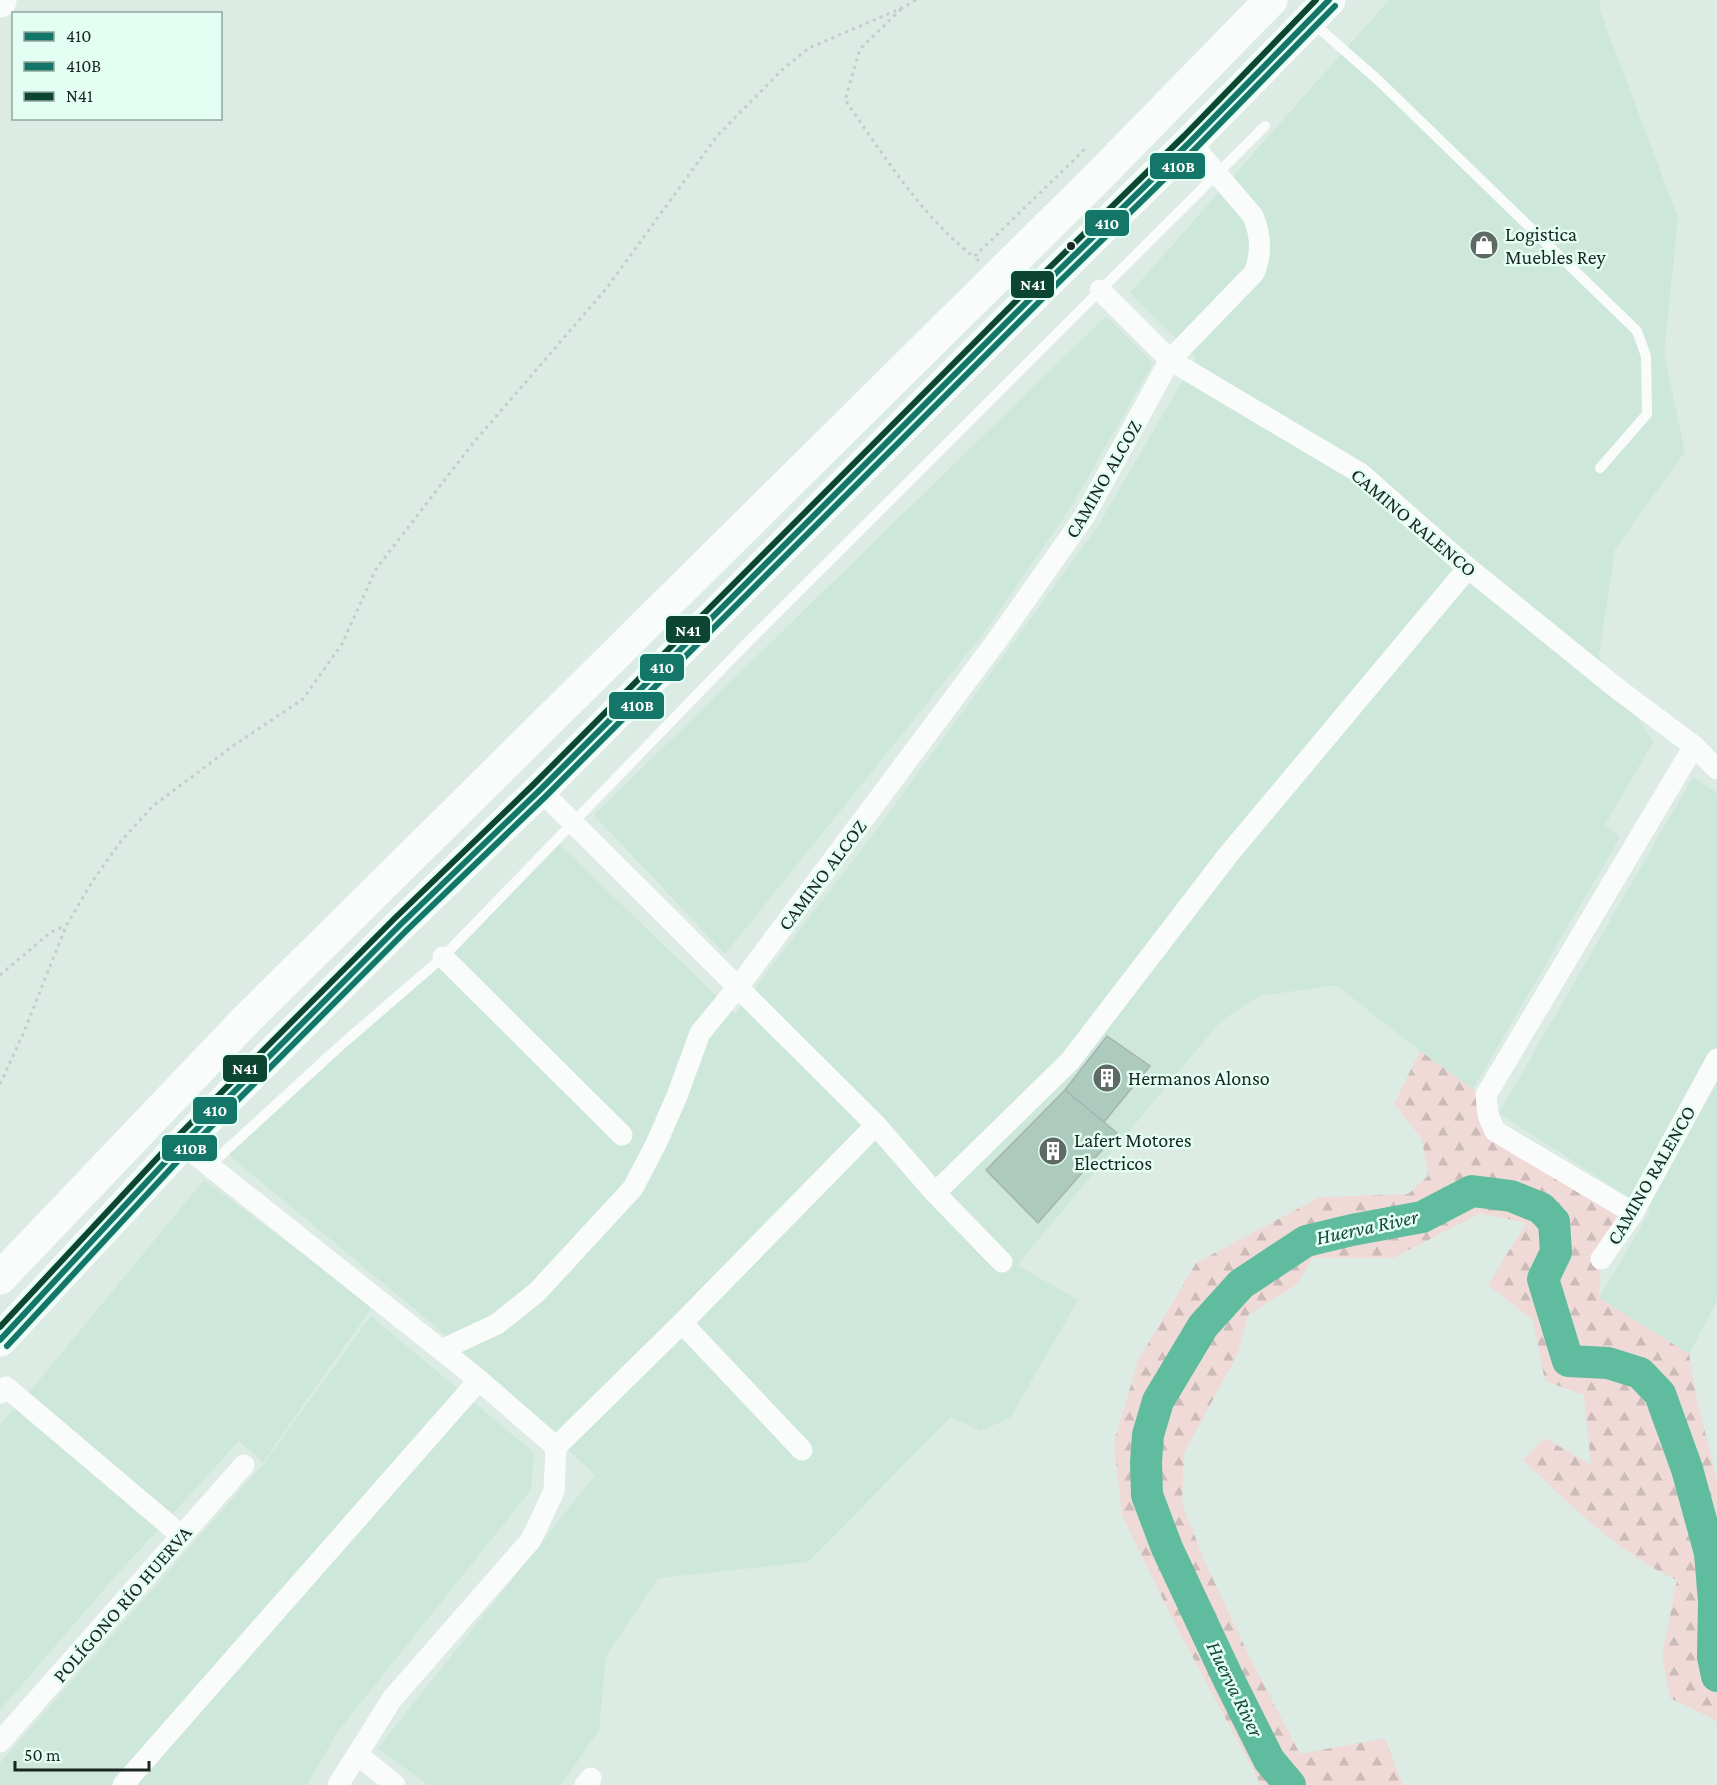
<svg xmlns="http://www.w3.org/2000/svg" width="1717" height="1785" viewBox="0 0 1717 1785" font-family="'Crimson Pro',serif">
  <defs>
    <pattern id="forest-firs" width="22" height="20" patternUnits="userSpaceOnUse" patternTransform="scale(1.5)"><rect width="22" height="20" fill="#efdad7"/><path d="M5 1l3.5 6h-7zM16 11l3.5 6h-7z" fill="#ccbbb8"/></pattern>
  </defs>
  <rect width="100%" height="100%" fill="#dcebe4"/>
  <path fill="#cde7db" d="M1389,0h211v11l78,207 -14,136 21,98 -70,97 -16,107 54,86 -48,83 15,12 -147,252 -53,-38 -84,-66 -77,11 -38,25 -204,244 61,35 -68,118 -30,13 -29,-14 -143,145 -150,16 -52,78 -7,74 -38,55h-133l-50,-37 217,-273 -158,-147 -214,-178 336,-306 176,170 145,-189 218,-299 98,-168 -66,-65z
    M1106,316l47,47 -82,144 -85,123 -261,324 -131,-139z
    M1693,777l24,16v508l-28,53 -90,-56 51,-87 -151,-98z
    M204,1180l169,126 -110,156 -24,-21 -127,139 -112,130v-286l37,-41z
    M371,1316l163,137 -3,37 -193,241 -31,54h-307v-22l264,-300z"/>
  <path fill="url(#forest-firs)" d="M1420,1051l53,38 13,6 2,20 145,98 -32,46 -2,39 90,56 8,46 20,80v241l-47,-23 -8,-42 15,-76c-60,-27 -106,-75 -154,-120l22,-22 46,27 -7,-70 -39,-14 -12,-61 -45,-35 38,-62 -45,-10 -88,45h-81l-14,26 -50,31 -10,38 -54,100 -2,50 22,57 46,98 50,96 85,-16 18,47h-142l-86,-161 -53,-109 -8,-73 24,-81 58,-98 124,-66 88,-3 20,-18 -6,-37 -28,-35z"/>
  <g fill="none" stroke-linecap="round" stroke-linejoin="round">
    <path stroke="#5fbc9e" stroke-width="32" d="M1290,1785l-21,-25 -41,-82 -61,-130 -20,-53 -1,-33 2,-27 10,-34 45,-75 38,-42 65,-43 46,-11 70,-13 50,-26 39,5 30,12 13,14 2,30 -13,27 25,82 40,2 32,10 20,21 27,75 23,84 4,49 -1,55 4,19"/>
  </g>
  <path fill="#adcabf" stroke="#a8b3ae" stroke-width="1.5" d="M1107,1036l43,30 -46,56 -39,-32z
    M1065,1090l52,43 -79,90 -52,-53z"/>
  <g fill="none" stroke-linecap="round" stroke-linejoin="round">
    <path stroke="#c7ccca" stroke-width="3" stroke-dasharray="3 4.5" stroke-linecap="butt" d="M901,9l-41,40 -15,51c39,55 75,115 129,157
      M979,261l-5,-4 110,-107 3,4
      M0,975l51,-43 14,-6
      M0,1084l24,-52 42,-106 26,-44 29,-41 32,-35 80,-60 70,-47 39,-55 34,-75 98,-127 132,-153 111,-153 66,-67 26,-21 93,-40 14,-8"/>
    <path stroke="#fafcfb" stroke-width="10" d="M1312,22l66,58 259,251 9,25 1,58 -47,54
      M209,1166l131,-120 103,-89 303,-313 519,-518"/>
    <path stroke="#fafcfb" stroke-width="21" d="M1100,290l70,70 190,113 108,95 151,122 75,56 23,23
      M540,790l336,335 59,68 67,69
      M443,957l179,178
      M182,1144l297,236 77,67
      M935,1193l135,-132 158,-206 240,-287
      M1633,1213l-138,-82 -7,-16 -2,-20 208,-349
      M1601,1259l32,-46 84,-154
      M682,1323l120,127
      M441,1350l56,-26 40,-32 96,-104 23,-44 21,-48 23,-63 38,-46 260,-348 86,-122 86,-157 84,-87c8,-19 7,-38 -1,-57l-63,-74
      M0,1393l6,-6 176,149
      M0,1742l244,-277
      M358,1755l37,30
      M123,1785l356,-405
      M338,1785l54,-86 139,-159 23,-49 2,-44 126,-124 194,-198
      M585,1785l6,-7"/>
    <path stroke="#fafcfb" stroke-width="33" d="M0,1v-1
      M0,1278l246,-258 855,-846 170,-174
      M0,1340l182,-196 218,-219 140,-135 511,-512 139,-136 139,-142"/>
    <g stroke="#e3fef2" stroke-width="10">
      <path id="bus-1" d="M0,1340l182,-196 218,-219 140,-135 511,-512 139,-136 139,-142"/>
    </g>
    <g stroke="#e3fef2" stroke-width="10">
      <path id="bus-2" d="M7,1346l181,-196 218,-219 140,-135 511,-512 139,-136 139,-142"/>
    </g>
    <g stroke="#e3fef2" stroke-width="10">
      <path id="bus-3" d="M0,1327l176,-189 218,-219 140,-135 511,-512 139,-136 132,-136"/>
    </g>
    <use href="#bus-1" stroke="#147668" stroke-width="6"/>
    <use href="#bus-2" stroke="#147668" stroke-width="6"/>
    <use href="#bus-3" stroke="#0c4532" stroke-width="6"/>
  </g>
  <defs>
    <g id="shop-disc" transform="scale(1.5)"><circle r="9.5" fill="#5f6a65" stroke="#e3fef2"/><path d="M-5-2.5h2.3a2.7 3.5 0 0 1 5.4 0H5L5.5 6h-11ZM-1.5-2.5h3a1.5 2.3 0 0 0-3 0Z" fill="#fff"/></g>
    <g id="building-disc" transform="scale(1.5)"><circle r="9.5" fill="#5f6a65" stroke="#e3fef2"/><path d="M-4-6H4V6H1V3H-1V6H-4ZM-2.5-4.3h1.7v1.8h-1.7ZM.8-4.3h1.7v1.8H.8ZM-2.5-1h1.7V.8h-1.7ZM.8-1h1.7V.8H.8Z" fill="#fff"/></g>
  </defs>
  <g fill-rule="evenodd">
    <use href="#shop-disc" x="1484" y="245"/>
    <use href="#building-disc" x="1107" y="1078"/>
    <use href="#building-disc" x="1053" y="1151"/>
  </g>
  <circle fill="#1b2521" stroke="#e3fef2" stroke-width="2" cx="1071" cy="246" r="5"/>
  <g text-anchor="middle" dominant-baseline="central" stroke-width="5" stroke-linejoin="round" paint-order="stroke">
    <g font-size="20" fill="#1b2521" stroke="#e3fef2" text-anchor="start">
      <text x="1505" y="234">Logistica<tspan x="1505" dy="23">Muebles Rey</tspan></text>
      <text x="1128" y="1078">Hermanos Alonso</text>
      <text x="1074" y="1140">Lafert Motores<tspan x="1074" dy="23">Electricos</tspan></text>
    </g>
    <g font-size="20" fill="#1b2521" stroke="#e3fef2">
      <text transform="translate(1103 479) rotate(-60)">CAMINO ALCOZ</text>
      <text transform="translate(1414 522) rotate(40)">CAMINO RALENCO</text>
      <text transform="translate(822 875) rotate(-53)">CAMINO ALCOZ</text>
      <text transform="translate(1651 1175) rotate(-60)">CAMINO RALENCO</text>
      <text transform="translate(122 1604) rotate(-49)">POLÍGONO RÍO HUERVA</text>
    </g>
    <g font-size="21" font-style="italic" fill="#174938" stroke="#e3fef2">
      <text transform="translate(1367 1227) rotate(-12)">Huerva River</text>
      <text transform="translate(1235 1689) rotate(64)">Huerva River</text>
    </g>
  </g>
  <g stroke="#e3fef2" stroke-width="2">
    <rect x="1149" y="152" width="57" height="28" rx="6" fill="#147668"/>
    <rect x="1084" y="209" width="46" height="28" rx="6" fill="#147668"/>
    <rect x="1010" y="270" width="45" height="29" rx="6" fill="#0c4532"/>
    <rect x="665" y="615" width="46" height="29" rx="6" fill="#0c4532"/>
    <rect x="639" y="653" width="46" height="29" rx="6" fill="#147668"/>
    <rect x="608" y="691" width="57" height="29" rx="6" fill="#147668"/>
    <rect x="222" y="1054" width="46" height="29" rx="6" fill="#0c4532"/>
    <rect x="192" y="1096" width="46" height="29" rx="6" fill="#147668"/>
    <rect x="161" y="1134" width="57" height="28" rx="6" fill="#147668"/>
  </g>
  <g font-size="16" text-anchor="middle" font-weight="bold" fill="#fff">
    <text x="1178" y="172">410B</text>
    <text x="1107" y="229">410</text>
    <text x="1033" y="290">N41</text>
    <text x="688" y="636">N41</text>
    <text x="662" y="673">410</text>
    <text x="637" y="711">410B</text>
    <text x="245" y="1074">N41</text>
    <text x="215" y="1116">410</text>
    <text x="190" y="1154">410B</text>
  </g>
  <rect x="12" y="12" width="210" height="108" fill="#e3fef2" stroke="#93a79e" stroke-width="1.5"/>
  <rect x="24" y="32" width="30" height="9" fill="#147668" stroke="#93a79e" stroke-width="1.5"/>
  <text x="66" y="42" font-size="18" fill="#1b2521">410</text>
  <rect x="24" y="62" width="30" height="9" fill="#147668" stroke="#93a79e" stroke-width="1.5"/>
  <text x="66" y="72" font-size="18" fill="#1b2521">410B</text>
  <rect x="24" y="92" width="30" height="9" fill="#0c4532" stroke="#93a79e" stroke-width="1.5"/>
  <text x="66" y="102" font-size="18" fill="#1b2521">N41</text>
  <path d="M15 1761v9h134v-9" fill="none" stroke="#1b2521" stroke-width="3"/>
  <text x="24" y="1761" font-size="18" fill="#1b2521" stroke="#e3fef2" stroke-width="4.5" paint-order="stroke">50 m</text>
</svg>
